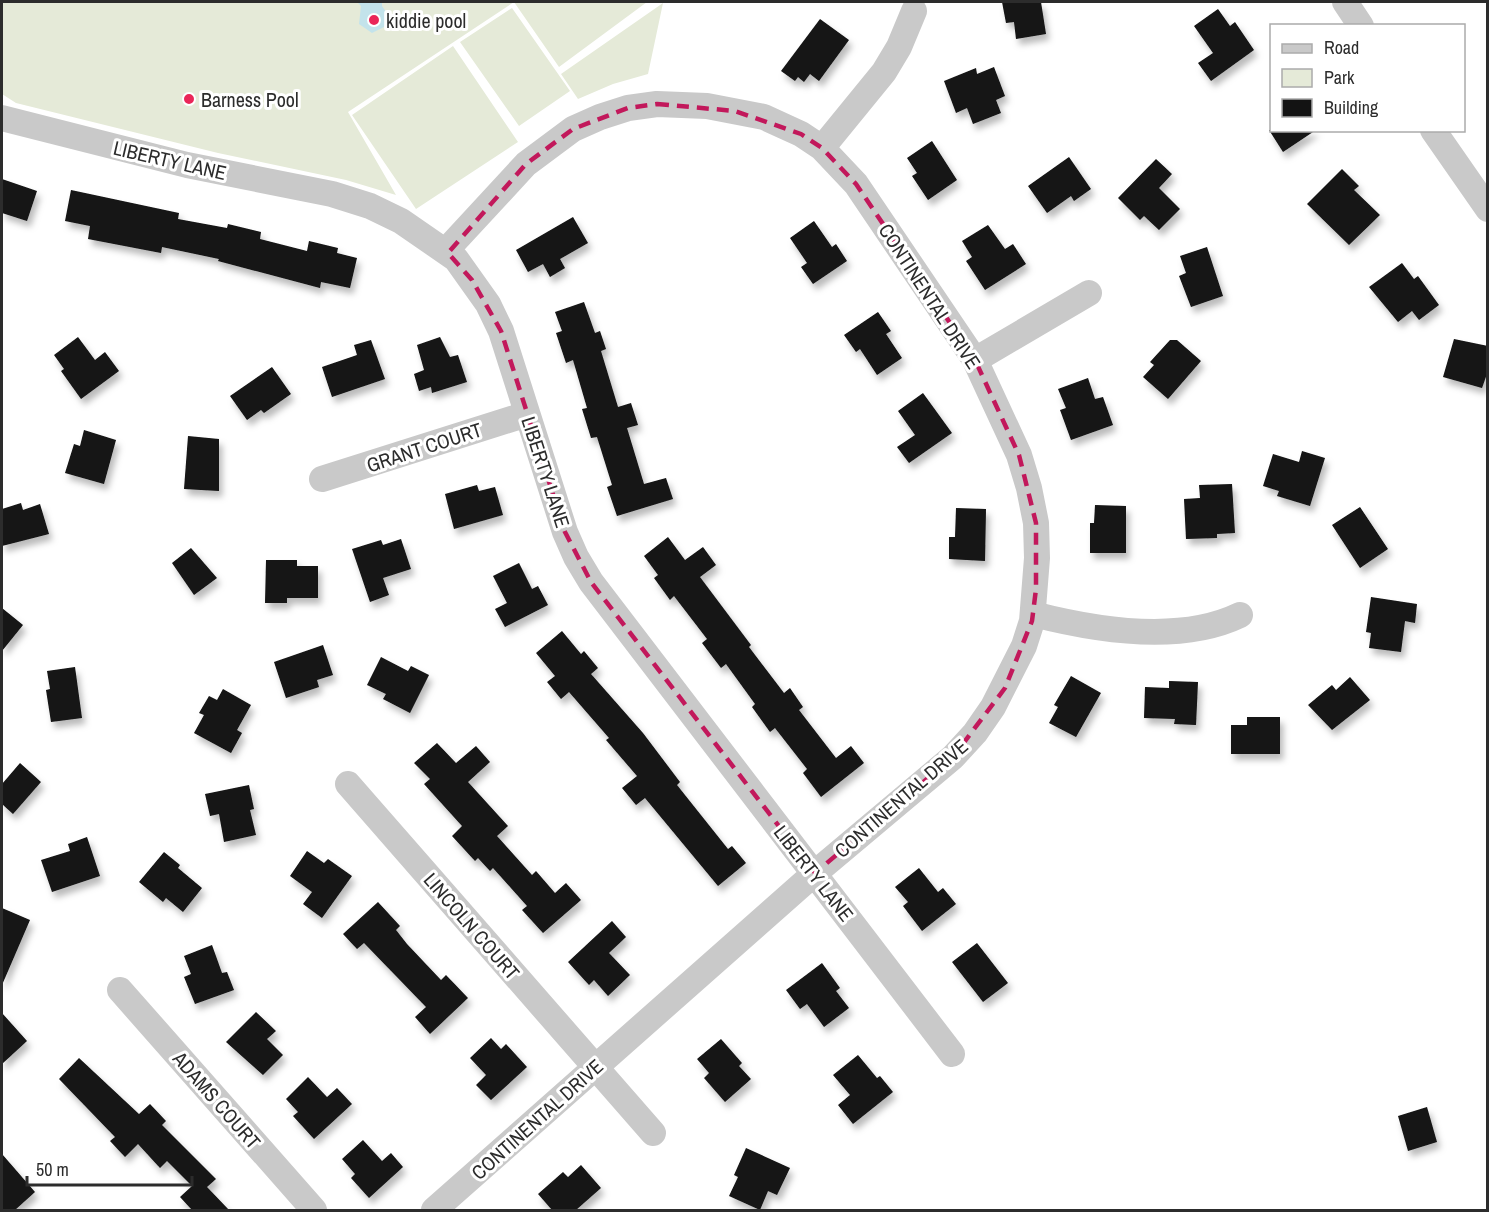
<svg xmlns="http://www.w3.org/2000/svg" width="1489" height="1212" viewBox="0 0 1489 1212" font-family="'Archivo Narrow',sans-serif">
  <defs>
    <filter id="shadow"><feDropShadow dx="3.5" dy="6" stdDeviation="3" flood-color="#0004"/></filter>
  </defs>
  <rect width="100%" height="100%" fill="#fff"/>
  <path fill="#e5ead8" d="M2,2h512l-166,110 48,83 -50,-15 -128,-27 -202,-50 -14,-9z
    M514,2h133l-88,65z
    M663,3l-15,71 -35,10 -35,15 -17,-25z
    M512,8l58,83 -51,35 -59,-84z
    M453,46l65,96 -102,67 -64,-94z"/>
  <path fill="#c3e3eb" d="M357,2h25v4l7,10 -5,11 -12,6 -13,-9 2,-18z"/>
  <path fill="#131313" filter="url(#shadow)" d="M1002,2h39l5,32 -30,5 -2,-17 -8,1z
    M1218,9l12,17 5,-4 19,28 -43,31 -13,-18 15,-10 -19,-27z
    M820,19l29,21 -30,41 -9,-7 -6,8 -6,-5 -3,4 -14,-10z
    M994,67l11,29 -9,4 5,13 -28,11 -6,-16 -11,5 -12,-32 32,-13 1,6z
    M1269,130h47l-33,22z
    M932,141l25,39 -29,20 -16,-24 5,-3 -10,-15z
    M1069,157l22,32 -17,12 -3,-5 -24,17 -19,-27z
    M1156,159l16,15 -13,14 21,21 -21,21 -15,-14 -4,4 -22,-22z
    M1342,169l17,17 -5,4 26,25 -31,30 -42,-41z
    M2,179l35,12 -10,30 -25,-8z
    M71,190l108,23 -1,6 49,9 1,-4 33,8 -1,7 47,12 2,-10 29,7 -1,5 20,5 -7,30 -29,-6 -1,6 -102,-27 1,-2 -57,-12 -1,6 -73,-14 2,-13 -25,-5z
    M573,217l15,26 -28,16 5,9 -15,9 -7,-13 -15,8 -12,-22z
    M814,221l18,26 4,-3 11,17 -34,23 -12,-17 6,-4 -17,-25z
    M988,225l17,24 8,-5 13,20 -41,26 -19,-29 6,-4 -10,-16z
    M1207,247l16,49 -32,11 -12,-31 7,-3 -6,-17z
    M1402,263l12,16 4,-3 21,29 -20,15 -7,-9 -14,11 -29,-35z
    M584,302l11,31 5,-2 6,18 -5,2 17,56 13,-4 7,22 -11,3 17,56 22,-6 7,21 -56,17 -10,-29 5,-2 -15,-48 -6,1 -9,-29 5,-1 -14,-48 -7,3 -10,-30 6,-2 -7,-19z
    M878,312l13,19 -5,3 16,24 -25,17 -17,-26 -4,3 -12,-17z
    M78,337l17,23 10,-8 14,19 -38,28 -20,-28 3,-2 -10,-14z
    M440,337l10,20 8,-2 9,27 -35,11 -1,-6 -12,4 -5,-17 10,-4 -7,-25z
    M1454,339l34,7v25l-6,17 -39,-11z
    M371,340l14,39 -53,18 -10,-30 35,-12 -3,-10z
    M1170,340h7l24,21 -33,38 -25,-22 11,-12 -4,-3z
    M272,367l19,27 -27,19 -3,-3 -14,10 -17,-24z
    M1088,378l7,21 8,-2 10,28 -42,15 -11,-30 6,-2 -8,-19z
    M923,393l29,40 -43,30 -12,-16 18,-12 -17,-24z
    M84,430l32,10 -12,44 -39,-11 9,-29 6,2z
    M188,436l31,3v52l-35,-2z
    M1302,451l23,7 -15,48 -33,-10 2,-5 -16,-5 10,-32 26,8z
    M1232,484l3,49 -18,1v4l-31,1 -2,-40 16,-1 -1,-13z
    M477,485l2,6 16,-4 8,28 -49,14 -9,-35z
    M21,503l2,7 17,-6 9,30 -47,12v-37z
    M1095,505l31,1v47h-36v-30h4z
    M1360,507l28,42 -28,19 -28,-43z
    M956,508l30,1 -1,52 -36,-2v-22h6z
    M668,537l17,23 18,-13 13,18 -16,12 51,68 -2,2 35,46 6,-5 13,19 -4,3 37,48 15,-12 13,17 -43,34 -18,-24 4,-4 -32,-41 -5,4 -18,-25 3,-3 -29,-40 -5,4 -19,-25 5,-4 -33,-43 -4,4 -16,-22 4,-3 -14,-19z
    M401,539l10,30 -28,9 6,17 -19,7 -18,-53 29,-9 2,5z
    M191,548l26,30 -23,17 -22,-32z
    M266,560h31v6h21v32h-31v5h-22z
    M519,563l13,26 6,-3 10,19 -43,22 -10,-18 12,-6 -14,-27z
    M1371,597l46,7 -2,19 -10,-2 -4,31 -32,-4 2,-15 -5,-1z
    M2,608l21,17 -21,26z
    M562,631l19,23 3,-3 14,17 -7,6 52,59 37,49 -3,3 51,64 4,-3 14,17 -28,23 -73,-88 -9,7 -14,-17 15,-12 -31,-36 3,-2 -40,-46 -8,7 -14,-17 8,-6 -19,-23z
    M323,645l10,30 -16,5 2,7 -33,11 -12,-36z
    M381,657l27,14 3,-5 18,9 -19,38 -27,-14 3,-5 -19,-9z
    M75,667l7,51 -31,4 -5,-32 4,-1 -3,-18z
    M1071,676l30,17 -25,44 -27,-14 9,-16 -4,-2z
    M1350,677l20,23 -38,30 -24,-25 24,-20 4,5z
    M1169,681l29,1 -2,43 -22,-1 1,-5 -31,-1 1,-31 24,1z
    M223,689l28,16 -14,25 5,3 -11,20 -37,-20 10,-18 -5,-2 10,-17 8,4z
    M1247,717h33v37h-49v-29h16z
    M437,743l19,20 20,-17 14,16 -22,20 40,44 -11,10 35,39 4,-4 19,22 11,-10 15,17 -38,33 -21,-23 5,-4 -34,-38 -3,3 -12,-13 -3,3 -23,-25 10,-10 -38,-42 6,-5 -16,-16z
    M20,763l21,19 -28,32 -11,-10v-20z
    M249,785l5,24 -4,1 6,25 -32,7 -5,-28 -9,2 -5,-22z
    M87,837l13,39 -48,16 -11,-32 29,-9 -2,-7z
    M307,851l17,12 4,-4 24,17 -30,42 -19,-14 9,-12 -22,-16z
    M164,852l16,13 -2,3 24,20 -19,24 -17,-14 -3,4 -24,-20z
    M919,868l19,24 5,-4 13,16 -34,27 -19,-25 5,-4 -13,-15z
    M378,902l22,24 -4,4 11,14 34,36 5,-5 22,23 -38,36 -15,-17 11,-10 -62,-64 -7,6 -14,-15z
    M2,908l28,12 -28,65z
    M612,921l14,16 -17,16 21,22 -22,21 -14,-16 -5,5 -21,-23z
    M977,943l31,40 -25,19 -31,-40z
    M212,945l10,28 5,-1 7,18 -39,14 -11,-27 7,-3 -7,-18z
    M822,963l18,25 -4,3 13,17 -25,19 -17,-23 -7,5 -14,-19z
    M256,1012l20,19 -9,8 16,16 -20,20 -37,-33z
    M2,1013l25,28 -25,23z
    M491,1038l10,11 5,-5 21,23 -36,33 -15,-15 10,-10 -16,-17z
    M721,1039l21,24 -3,3 12,13 -26,23 -21,-24 5,-5 -12,-14z
    M858,1055l19,23 3,-2 13,16 -40,32 -15,-19 12,-10 -17,-20z
    M79,1058l60,56 11,-10 16,17 -4,4 54,54 -9,8 22,23h-37l-12,-13 12,-11 -25,-25 -7,7 -22,-24 -13,13 -15,-16 5,-4 -56,-58z
    M308,1077l19,20 10,-9 15,16 -38,35 -21,-23 5,-4 -12,-13z
    M1427,1107l10,35 -29,9 -10,-35z
    M363,1140l19,21 9,-8 12,14 -34,31 -18,-20 4,-4 -13,-15z
    M746,1148l44,20 -13,27 -9,-4 -8,19 -31,-14 9,-19 -4,-2z
    M2,1154l33,38 -20,18h-13z
    M581,1165l20,23 -25,22h-24l-14,-16 25,-22 5,5z"/>
  <g fill="none" stroke-linecap="round" stroke-linejoin="round">
    <path stroke="#c9c9c9" stroke-width="26" d="M1345,2l16,24
      M2,118l185,47 145,29 38,12 31,15 55,38 32,45 13,27 64,201 11,25 15,25 361,472
      M1433,130l55,79
      M822,148l62,-76 15,-25 15,-36
      M975,360l114,-67
      M322,479l205,-65
      M1033,614c62,16 147,30 207,1
      M348,784l305,349
      M120,990l194,220
      M434,1210l381,-337 138,-116 22,-24 18,-26 31,-61 8,-25 5,-63 -1,-35 -7,-35 -10,-33 -44,-95 -119,-176 -34,-36 -21,-14 -37,-17 -57,-11 -50,-2 -29,4 -28,9 -27,12 -47,35 -73,79 -5,10"/>
  </g>
  <path fill="none" stroke="#c2185b" stroke-width="4.5" stroke-dasharray="12 8" stroke-linejoin="round" d="M657,104l78,7 66,23 21,14 34,36 119,176 44,95 17,68v66l-4,32 -27,67 -52,69 -138,116 -224,-291 -26,-50 -64,-201 -29,-51 -24,-27 78,-89 47,-35 55,-21z"/>
  <g fill="#ea2658" stroke="#fff" stroke-width="2">
    <circle cx="374" cy="20" r="6"/>
    <circle cx="189" cy="99" r="6"/>
  </g>
  <g text-anchor="middle" dominant-baseline="central" stroke-width="6" stroke-linejoin="round" paint-order="stroke">
    <g font-size="20" fill="#2c2c2c" stroke="#fff" text-anchor="start">
      <text x="386" y="20">kiddie pool</text>
      <text x="201" y="99">Barness Pool</text>
    </g>
    <g font-size="20" fill="#2c2c2c" stroke="#fff">
      <text transform="translate(170 160) rotate(13)">LIBERTY LANE</text>
      <text transform="translate(930 296) rotate(57)">CONTINENTAL DRIVE</text>
      <text transform="translate(424 447) rotate(-18)">GRANT COURT</text>
      <text transform="translate(546 472) rotate(72)">LIBERTY LANE</text>
      <text transform="translate(901 798) rotate(-41)">CONTINENTAL DRIVE</text>
      <text transform="translate(814 873) rotate(52)">LIBERTY LANE</text>
      <text transform="translate(472 926) rotate(49)">LINCOLN COURT</text>
      <text transform="translate(217 1100) rotate(49)">ADAMS COURT</text>
      <text transform="translate(537 1119) rotate(-42)">CONTINENTAL DRIVE</text>
    </g>
  </g>
  <rect width="1489" height="1212" fill="none" stroke="#2c2c2c" stroke-width="6"/>
  <rect x="1270" y="24" width="195" height="108" fill="#ffffff" stroke="#ababab" stroke-width="1.5"/>
  <rect x="1282" y="44" width="30" height="9" fill="#c9c9c9" stroke="#ababab" stroke-width="1.5"/>
  <text x="1324" y="54" font-size="18" fill="#2c2c2c">Road</text>
  <rect x="1282" y="69" width="30" height="18" fill="#e5ead8" stroke="#ababab" stroke-width="1.5"/>
  <text x="1324" y="84" font-size="18" fill="#2c2c2c">Park</text>
  <rect x="1282" y="99" width="30" height="18" fill="#131313" stroke="#ababab" stroke-width="1.5"/>
  <text x="1324" y="114" font-size="18" fill="#2c2c2c">Building</text>
  <path d="M27 1176v9h165v-9" fill="none" stroke="#2c2c2c" stroke-width="3"/>
  <text x="36" y="1176" font-size="18" fill="#2c2c2c" stroke="#ffffff" stroke-width="4.5" paint-order="stroke">50 m</text>
</svg>
